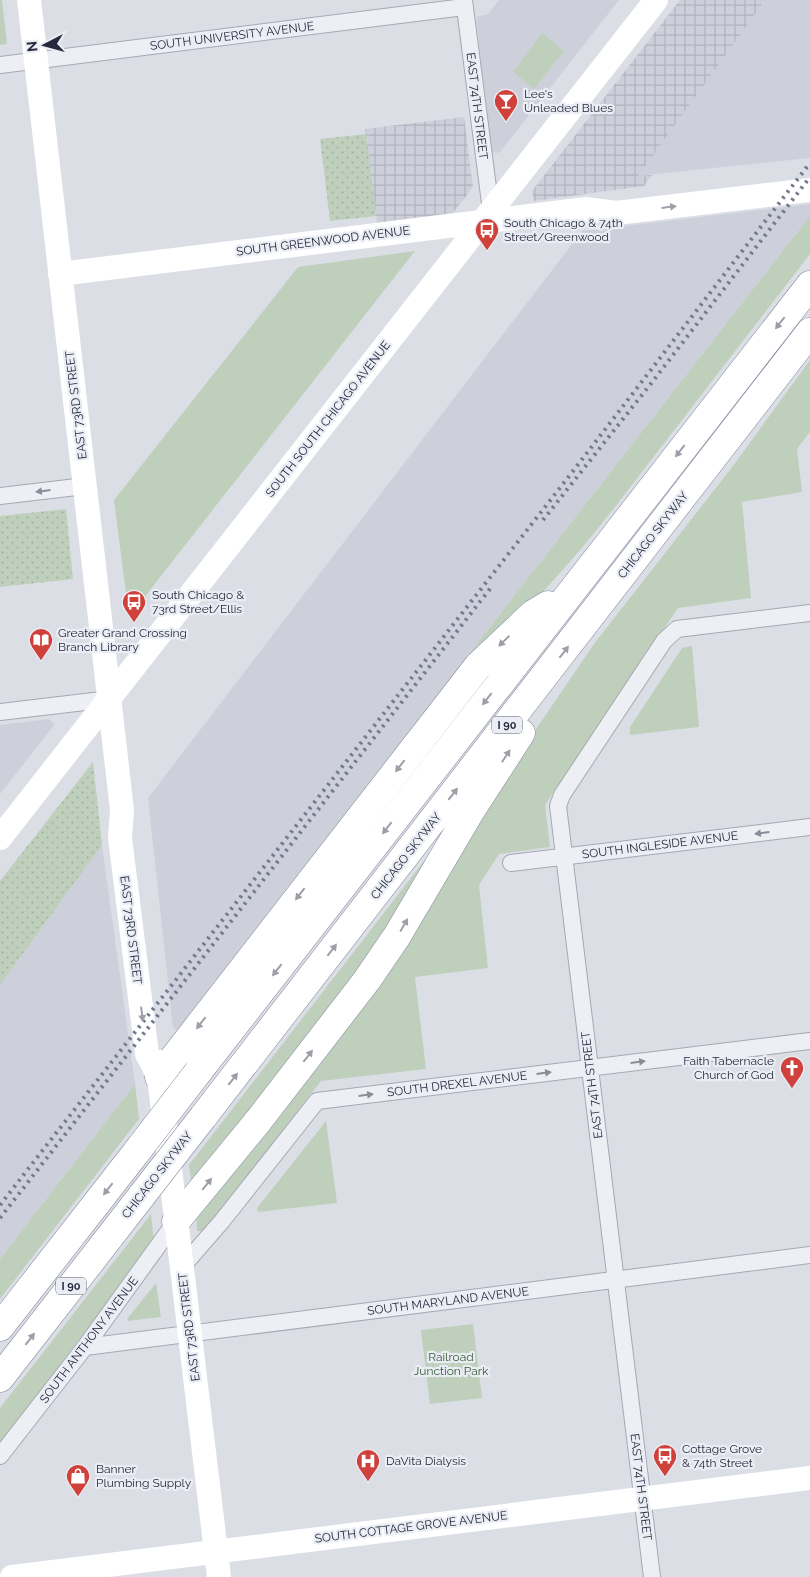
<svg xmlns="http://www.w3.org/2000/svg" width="810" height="1577" viewBox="0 0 810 1577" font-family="Raleway,sans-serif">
  <defs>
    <pattern id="industrial-grid" width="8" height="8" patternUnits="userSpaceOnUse" patternTransform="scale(1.25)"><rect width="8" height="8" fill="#cdd0db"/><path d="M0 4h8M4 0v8" fill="none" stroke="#b0b3bd"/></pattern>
    <pattern id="garden-dots" width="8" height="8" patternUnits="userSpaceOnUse" patternTransform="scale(1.25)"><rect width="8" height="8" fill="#bed0bc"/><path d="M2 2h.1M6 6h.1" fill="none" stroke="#a3b3a2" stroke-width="1.8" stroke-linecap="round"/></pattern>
  </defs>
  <rect width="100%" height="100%" fill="#dcdee6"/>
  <path fill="#cdd0db" d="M499,0h120l-119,152 -4,1 -3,-1 -2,-3 -15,-132 12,-3z
    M765,0h45v158l-173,18z
    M810,204v12l-496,637 -134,179 -7,-4 -25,-230 434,-567z
    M49,719l6,5 -55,70v-69z
    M102,845l33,239 -135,175v-274z"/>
  <path fill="url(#industrial-grid)" d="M680,0h85l-127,176 14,-1 -8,11 -110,15 -2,-10z
    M464,117l9,70 -20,26 -76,10 -12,-94z"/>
  <path fill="#bed0bc" d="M0,0h2l5,44 -7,1z
    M542,33l22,18 -30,38 -21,-17z
    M810,216v38l-192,249c-31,40 -62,76 -97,112l-341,417 134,-179z
    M415,251l-286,366 -15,-117 184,-233z
    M810,360v72l-13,17 5,43 -60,10 9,96 -73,10 -133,197 5,42 -51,7 -20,31 9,83 -73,9 11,92 -105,12 -115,148 -4,2h-5l-1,-19 289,-408 109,-160 139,-178z
    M692,646l7,81 -69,8v-8l52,-79z
    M424,861l7,6 -28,49 -206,265 -6,-1 -2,-15z
    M135,1084l4,35 -139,180v-40z
    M326,1121l11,82 -79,9 -1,-4z
    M151,1214l3,27 -6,10 -148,191v-34z
    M156,1283l5,34 -33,4 -1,-2z
    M473,1324l9,74 -52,6 -9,-74z"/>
  <path fill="url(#garden-dots)" d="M366,134l10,82 -46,5 -10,-82z
    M66,509l7,70 -73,8v-71z
    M93,762l9,83 -102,140v-104z"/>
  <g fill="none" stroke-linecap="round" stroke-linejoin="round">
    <g stroke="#a5a8b3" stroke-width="18">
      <path id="street" d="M464,0l27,211
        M0,65l464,-58
        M0,496l85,-10
        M0,712l110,-13
        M511,863l299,-36
        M182,1267l40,-46 95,-120 493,-60
        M85,1347l725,-92
        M0,1456l85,-109 91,-126
        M652,1577l-94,-771 4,-11 102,-154 13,-12 133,-16"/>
    </g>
    <g stroke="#83889d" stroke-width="29">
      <path id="highway" d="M198,1072l612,-787
        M159,1077l319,-411 55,-52 15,-9
        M203,1117l607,-785
        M176,1221l83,-101 108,-140 30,-44 73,-124 51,-79
        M0,1327l138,-177
        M0,1378l143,-184"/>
    </g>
    <use href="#street" stroke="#eeeff5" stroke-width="16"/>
    <path stroke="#fff" stroke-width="24" d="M29,0l93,810 -2,28 27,216 12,23
      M60,274l526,-65 30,4 194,-23
      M0,838l656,-838
      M161,1062l-2,15 60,500
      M12,1577l798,-99"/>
    <use href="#highway" stroke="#fff" stroke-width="28"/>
    <path stroke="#757a90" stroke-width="4" stroke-dasharray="2.5 5" stroke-linecap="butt" d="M543,520l110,-139 157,-204
      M0,1205l570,-730 240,-312
      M0,1218l493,-633"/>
    <g stroke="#83889d" stroke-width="29" stroke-linecap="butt">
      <path id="highway-bridge" d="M138,1150l60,-78
        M143,1194l60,-77"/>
    </g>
    <use href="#highway-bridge" stroke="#fff" stroke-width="28"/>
  </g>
  <defs><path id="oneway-solid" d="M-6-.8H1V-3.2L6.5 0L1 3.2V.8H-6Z" transform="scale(1.25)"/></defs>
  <g fill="#9d9fa8">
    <use href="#oneway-solid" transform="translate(669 207) rotate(-7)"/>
    <use href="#oneway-solid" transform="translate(780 323) rotate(128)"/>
    <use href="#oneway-solid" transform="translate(680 451) rotate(128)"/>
    <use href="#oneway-solid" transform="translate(504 641) rotate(136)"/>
    <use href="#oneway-solid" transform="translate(564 652) rotate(-52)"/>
    <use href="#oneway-solid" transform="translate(487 699) rotate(128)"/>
    <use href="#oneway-solid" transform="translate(506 756) rotate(-57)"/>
    <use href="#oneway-solid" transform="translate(400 766) rotate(128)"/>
    <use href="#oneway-solid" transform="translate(453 794) rotate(-52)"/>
    <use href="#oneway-solid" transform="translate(387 828) rotate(128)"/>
    <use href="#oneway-solid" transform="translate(300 894) rotate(128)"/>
    <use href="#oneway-solid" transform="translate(404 925) rotate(-60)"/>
    <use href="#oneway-solid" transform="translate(332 950) rotate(-52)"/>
    <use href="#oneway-solid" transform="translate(277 970) rotate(128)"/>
    <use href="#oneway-solid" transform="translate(142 1014) rotate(83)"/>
    <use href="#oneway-solid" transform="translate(201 1023) rotate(128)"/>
    <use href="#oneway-solid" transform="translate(308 1056) rotate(-52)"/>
    <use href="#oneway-solid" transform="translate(233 1079) rotate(-52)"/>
    <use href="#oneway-solid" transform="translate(207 1184) rotate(-51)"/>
    <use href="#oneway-solid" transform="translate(108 1189) rotate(128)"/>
    <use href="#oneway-solid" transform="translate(30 1339) rotate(-52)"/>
  </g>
  <g fill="#8a8c99">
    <use href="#oneway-solid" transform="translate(43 491) rotate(173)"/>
    <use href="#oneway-solid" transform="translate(762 833) rotate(173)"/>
    <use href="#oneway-solid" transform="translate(638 1062) rotate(-7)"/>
    <use href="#oneway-solid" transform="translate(544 1073) rotate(-7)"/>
    <use href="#oneway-solid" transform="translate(366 1095) rotate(-7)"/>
  </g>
  <defs>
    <g id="bar-pin" transform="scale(1.25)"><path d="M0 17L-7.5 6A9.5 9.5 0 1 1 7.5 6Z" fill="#d0413b" stroke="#ebedf4"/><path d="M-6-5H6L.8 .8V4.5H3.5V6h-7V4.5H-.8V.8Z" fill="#fff"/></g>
    <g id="bus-pin" transform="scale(1.25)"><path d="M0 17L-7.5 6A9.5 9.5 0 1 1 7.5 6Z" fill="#d0413b" stroke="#ebedf4"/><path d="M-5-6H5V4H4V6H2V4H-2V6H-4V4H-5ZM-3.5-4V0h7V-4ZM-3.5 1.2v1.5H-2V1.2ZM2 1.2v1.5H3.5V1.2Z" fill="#fff"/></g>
    <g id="library-pin" transform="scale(1.25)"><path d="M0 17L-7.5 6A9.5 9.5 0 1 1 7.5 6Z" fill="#d0413b" stroke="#ebedf4"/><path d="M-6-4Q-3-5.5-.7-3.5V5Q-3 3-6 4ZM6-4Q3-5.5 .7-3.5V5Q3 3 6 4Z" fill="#fff"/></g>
    <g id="church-pin" transform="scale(1.25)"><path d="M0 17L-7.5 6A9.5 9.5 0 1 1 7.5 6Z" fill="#d0413b" stroke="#ebedf4"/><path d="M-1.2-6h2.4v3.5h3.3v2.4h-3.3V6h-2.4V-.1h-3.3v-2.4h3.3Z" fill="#fff"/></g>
    <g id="hospital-pin" transform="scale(1.25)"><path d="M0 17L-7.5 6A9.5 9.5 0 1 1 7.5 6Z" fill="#d0413b" stroke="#ebedf4"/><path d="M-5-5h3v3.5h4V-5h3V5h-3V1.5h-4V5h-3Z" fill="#fff"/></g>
    <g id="shop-pin" transform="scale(1.25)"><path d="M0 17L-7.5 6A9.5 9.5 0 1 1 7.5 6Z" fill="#d0413b" stroke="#ebedf4"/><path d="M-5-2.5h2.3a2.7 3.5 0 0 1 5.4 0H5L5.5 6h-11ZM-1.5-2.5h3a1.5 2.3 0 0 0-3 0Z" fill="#fff"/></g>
  </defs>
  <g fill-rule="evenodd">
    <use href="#bar-pin" x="506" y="101"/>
    <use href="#bus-pin" x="487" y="230"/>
    <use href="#bus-pin" x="134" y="602"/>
    <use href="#library-pin" x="41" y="640"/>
    <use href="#church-pin" x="792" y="1068"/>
    <use href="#bus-pin" x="665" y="1456"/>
    <use href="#hospital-pin" x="368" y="1461"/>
    <use href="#shop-pin" x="78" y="1476"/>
  </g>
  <g text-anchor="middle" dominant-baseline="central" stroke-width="4.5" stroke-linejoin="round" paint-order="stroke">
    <g fill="#ebedf4" stroke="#606474" stroke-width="1">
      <rect x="492" y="716.5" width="30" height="17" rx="4"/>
      <rect x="56" y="1277.5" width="30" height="17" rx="4"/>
    </g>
    <g font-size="11" font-weight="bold" fill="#25293d">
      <text x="507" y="725">I 90</text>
      <text x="71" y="1286">I 90</text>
    </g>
    <g font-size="12" fill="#25293d" stroke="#ebedf4">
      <text transform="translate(232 36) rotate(-7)">SOUTH UNIVERSITY AVENUE</text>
      <text transform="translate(477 106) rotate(83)">EAST 74TH STREET</text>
      <text transform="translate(323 241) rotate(-7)">SOUTH GREENWOOD AVENUE</text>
      <text transform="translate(76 405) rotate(-97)">EAST 73RD STREET</text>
      <text transform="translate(328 419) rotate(-52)">SOUTH SOUTH CHICAGO AVENUE</text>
      <text transform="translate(653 535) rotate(-52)">CHICAGO SKYWAY</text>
      <text transform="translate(660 845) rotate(-7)">SOUTH INGLESIDE AVENUE</text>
      <text transform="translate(406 856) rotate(-52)">CHICAGO SKYWAY</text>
      <text transform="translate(131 930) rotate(83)">EAST 73RD STREET</text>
      <text transform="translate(457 1084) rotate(-7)">SOUTH DREXEL AVENUE</text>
      <text transform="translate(592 1085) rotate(-97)">EAST 74TH STREET</text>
      <text transform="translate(157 1175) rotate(-52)">CHICAGO SKYWAY</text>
      <text transform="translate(448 1301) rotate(-7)">SOUTH MARYLAND AVENUE</text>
      <text transform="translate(189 1327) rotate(-97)">EAST 73RD STREET</text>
      <text transform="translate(89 1340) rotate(-53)">SOUTH ANTHONY AVENUE</text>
      <text transform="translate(641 1487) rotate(83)">EAST 74TH STREET</text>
      <text transform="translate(411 1527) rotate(-7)">SOUTH COTTAGE GROVE AVENUE</text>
    </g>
    <g font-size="12" fill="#25293d" stroke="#ebedf4" text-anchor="start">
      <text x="524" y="94">Lee's<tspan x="524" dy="14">Unleaded Blues</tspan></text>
      <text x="504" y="223">South Chicago &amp; 74th<tspan x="504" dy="14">Street/Greenwood</tspan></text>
      <text x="152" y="595">South Chicago &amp;<tspan x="152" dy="14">73rd Street/Ellis</tspan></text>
      <text x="58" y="633">Greater Grand Crossing<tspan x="58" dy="14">Branch Library</tspan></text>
      <text x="774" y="1061" text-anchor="end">Faith Tabernacle<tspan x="774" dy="14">Church of God</tspan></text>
      <text x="682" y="1449">Cottage Grove<tspan x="682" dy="14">&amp; 74th Street</tspan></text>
      <text x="386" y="1461">DaVita Dialysis</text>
      <text x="96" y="1469">Banner<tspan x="96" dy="14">Plumbing Supply</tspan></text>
    </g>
    <g font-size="12" fill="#325932" stroke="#ebedf4">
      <text x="451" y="1357">Railroad<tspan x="451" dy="14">Junction Park</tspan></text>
    </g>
  </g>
  <g transform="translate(45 45) rotate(264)" stroke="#ebedf4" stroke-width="4" paint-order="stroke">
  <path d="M0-4L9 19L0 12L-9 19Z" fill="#25293d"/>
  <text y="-8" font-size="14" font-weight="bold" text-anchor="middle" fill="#25293d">N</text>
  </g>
</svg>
